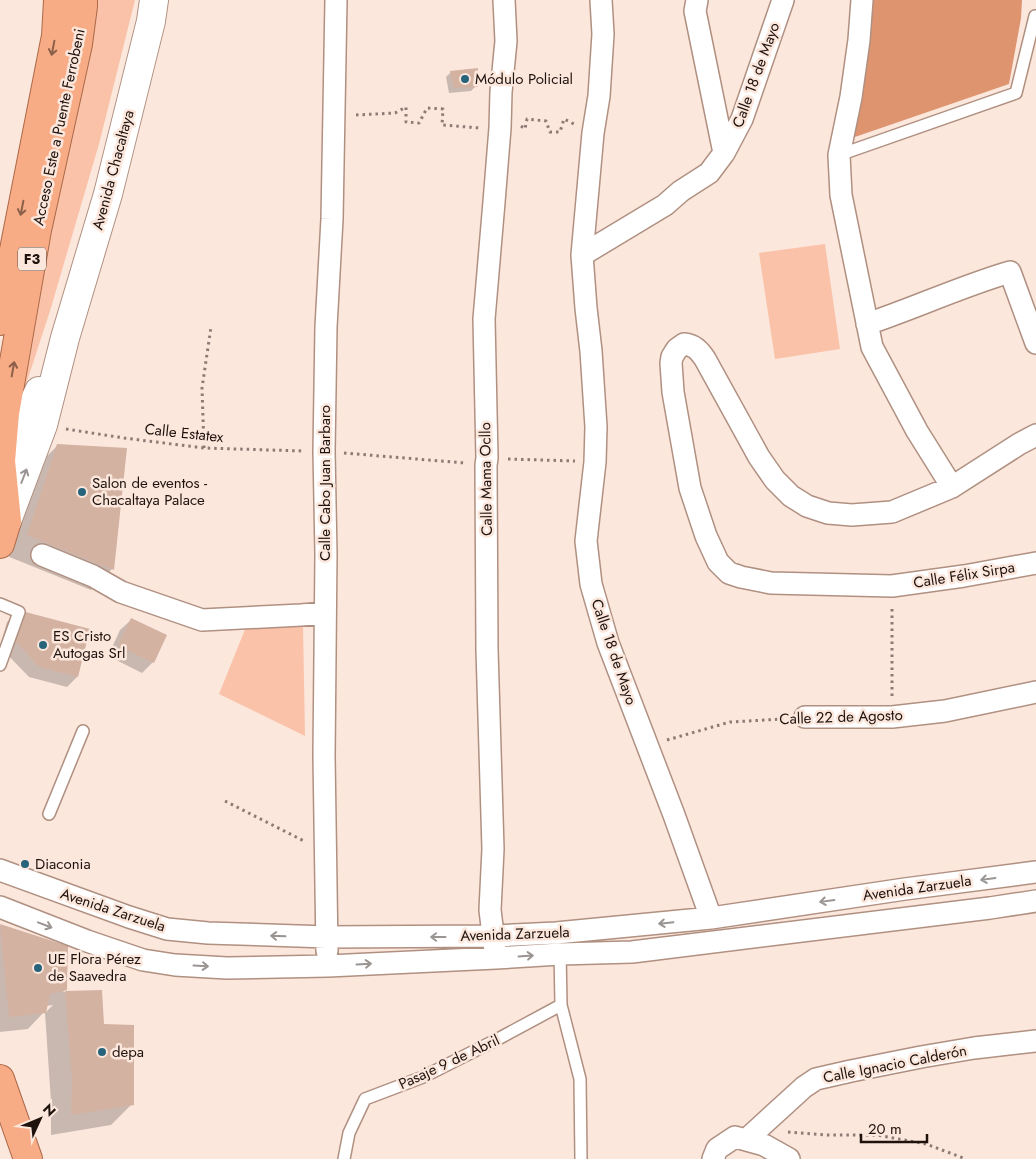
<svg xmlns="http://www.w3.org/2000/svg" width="1036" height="1159" viewBox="0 0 1036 1159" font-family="Jost,sans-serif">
  <rect width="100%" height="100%" fill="#fce7dd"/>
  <path fill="#fac2a8" d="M94,0h41l-36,144 -49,167 -34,104 33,-198z
    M825,244l15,105 -65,10 -16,-106z
    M303,626l2,110 -86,-42 27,-67z"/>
  <path fill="#df9470" d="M873,0h149l-1,18 -12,66 -160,55 19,-84z"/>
  <path fill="#0003" d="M451,72l25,14 -5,5 -22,2 -3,-16z
    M58,445l54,124 -21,21 -84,-34 29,-89z
    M18,611l59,66 -10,10 -38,-10 -29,-30 7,-25z
    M131,620l22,42 -11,11 -34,-17 12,-26z
    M0,926l66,21v42l-3,3h38l2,34 29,78 -21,21 -60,10v-33l-6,-89 8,-8 -7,1 -2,6 -16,17 -28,3z"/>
  <path fill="#d3b2a2" d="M478,68v19l-24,1 -4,-17z
    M57,444l70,4 -13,122 -87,-35z
    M18,610l72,19 -12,48 -39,-10 -29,-32z
    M131,618l36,17 -13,28 -36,-17z
    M0,924l68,22 -1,44 -17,4 -4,19 -37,4z
    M102,990l2,34 30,1v80l-63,10 1,-35 -7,-89z"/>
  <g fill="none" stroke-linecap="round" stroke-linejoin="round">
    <g stroke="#b09081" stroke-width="14">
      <path id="service" d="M839,155l177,-62 19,-77
        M0,604l19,8 -19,53
        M49,814l34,-83
        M560,951l1,54 19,74 1,80
        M344,1159l5,-26 16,-34 58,-22 75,-38 63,-34"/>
    </g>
    <g stroke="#b09081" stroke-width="24">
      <path id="minor" d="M601,0l2,34 -4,62 -6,37 -11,122 4,53 5,43 5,76 -1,35 -9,79 5,43 17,59 66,172 37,103
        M697,0l-2,11 29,142
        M862,0l-3,40 -8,57 -12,58 2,40 31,152 45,84 35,56
        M582,255l83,-50 16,-14 28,-18 15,-20 18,-34 41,-119
        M867,324c48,-16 95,-38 143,-52l26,71
        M1036,435l-17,9 -67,43 -60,25 -40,3 -24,-2 -21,-7 -16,-10 -16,-16 -16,-23 -54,-98c-6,-9 -11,-14 -21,-15l-7,5 -2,3 -3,5 -1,6 2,29 17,96 16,48 12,26 11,11 12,4 30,6 121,3 72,-10 72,-13
        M42,555l51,21 28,16 81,28 99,-5 24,-2
        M805,717h87l53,-6 91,-19
        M0,870l129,47 38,12 41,4 119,4 166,-1 63,-3 155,-15 194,-29 131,-17
        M0,907l87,34 56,19 32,5 52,3 101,-2 168,-8 64,-4 72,-2 358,-44 46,-7
        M327,951l-3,-195 2,-202 -2,-103 2,-124 6,-108 4,-219
        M495,951l-5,-41 3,-61 -6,-199 -1,-185 1,-7 -3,-139 10,-117 6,-74 1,-36 5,-51 -2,-41
        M747,1139l57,-52 12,-8 35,-8 70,-14 53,-9 62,-7
        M713,1159l4,-10 18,-12 29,8 25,14"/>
    </g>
    <g stroke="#b09081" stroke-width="30">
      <path id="tertiary" d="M1,461l26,-45 12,-25
        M7,521l36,-96 22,-87 43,-144 43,-173 3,-21"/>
    </g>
    <g stroke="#ab6948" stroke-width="30">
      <path id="trunk" d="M0,321l56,-285 2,-36
        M0,544l7,-23 -6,-60 4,-48 32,-183 41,-186 5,-38v-6
        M0,1079l28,80"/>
    </g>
    <path stroke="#8c7b74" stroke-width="3" stroke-dasharray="2.5 4" stroke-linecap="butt" d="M356,115l39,-2 11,-6v15l13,1 8,-15 16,1 -1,16 38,3
      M521,126l4,3 2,-10 19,2 4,11h10l4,-13 10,5
      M66,429l58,9 80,10 99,3
      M204,448l-2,-60 9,-61
      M344,453l121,10
      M508,459l67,2
      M892,696v-88
      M667,740l63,-18 54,-3
      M225,801l79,40
      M788,1132l39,3h50l49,9 40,15"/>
    <use href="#service" stroke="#fff" stroke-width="11"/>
    <use href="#minor" stroke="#fff" stroke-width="21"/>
    <use href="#tertiary" stroke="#fff" stroke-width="28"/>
    <use href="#trunk" stroke="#f8ac86" stroke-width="28"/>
  </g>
  <defs><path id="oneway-shaft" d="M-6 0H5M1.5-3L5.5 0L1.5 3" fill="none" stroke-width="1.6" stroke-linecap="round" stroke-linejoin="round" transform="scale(1.25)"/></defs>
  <g stroke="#8b5f4a">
    <use href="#oneway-shaft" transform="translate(53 48) rotate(101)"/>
    <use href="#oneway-shaft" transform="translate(22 208) rotate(101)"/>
    <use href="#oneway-shaft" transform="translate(13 369) rotate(-80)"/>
  </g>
  <g stroke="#9a9492">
    <use href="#oneway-shaft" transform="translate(24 476) rotate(-69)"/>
    <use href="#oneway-shaft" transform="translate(988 879) rotate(172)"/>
    <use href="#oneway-shaft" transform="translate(827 901) rotate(172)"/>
    <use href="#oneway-shaft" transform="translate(666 923) rotate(174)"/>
    <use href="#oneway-shaft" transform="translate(45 925) rotate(21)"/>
    <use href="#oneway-shaft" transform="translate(278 936) rotate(-178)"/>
    <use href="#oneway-shaft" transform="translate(438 937) rotate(180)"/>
    <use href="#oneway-shaft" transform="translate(526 956) rotate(-4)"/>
    <use href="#oneway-shaft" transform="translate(364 964) rotate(-3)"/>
    <use href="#oneway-shaft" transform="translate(201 966) rotate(3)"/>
  </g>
  <g fill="#27647b" stroke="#fce7dd" stroke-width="2">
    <circle cx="465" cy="79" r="5"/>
    <circle cx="82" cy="492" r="5"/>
    <circle cx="43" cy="645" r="5"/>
    <circle cx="25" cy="864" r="5"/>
    <circle cx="38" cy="968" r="5"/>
    <circle cx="102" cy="1052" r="5"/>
  </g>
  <g text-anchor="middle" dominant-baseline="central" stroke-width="5" stroke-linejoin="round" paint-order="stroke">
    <rect fill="#fce7dd" stroke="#61524b" stroke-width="1" x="18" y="247.5" width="28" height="23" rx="4"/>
    <g font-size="14" font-weight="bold" fill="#1e120d">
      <text x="32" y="259">F3</text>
    </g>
    <g font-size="15" fill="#1e120d" stroke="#fce7dd">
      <text transform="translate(756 75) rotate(-70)">Calle 18 de Mayo</text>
      <text transform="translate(59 127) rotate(-78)">Acceso Este a Puente Ferrobeni</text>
      <text transform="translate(113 170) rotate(-75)">Avenida Chacaltaya</text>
      <text transform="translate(184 433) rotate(6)">Calle Estatex</text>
      <text transform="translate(486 479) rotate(-91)">Calle Mama Ocllo</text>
      <text transform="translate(325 483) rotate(-90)">Calle Cabo Juan Barbaro</text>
      <text transform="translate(964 575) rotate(-9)">Calle Félix Sirpa</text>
      <text transform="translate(614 652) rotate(71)">Calle 18 de Mayo</text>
      <text transform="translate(841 717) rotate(-2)">Calle 22 de Agosto</text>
      <text transform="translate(917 888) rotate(-8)">Avenida Zarzuela</text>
      <text transform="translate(113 910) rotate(18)">Avenida Zarzuela</text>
      <text transform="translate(515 934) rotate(-2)">Avenida Zarzuela</text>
      <text transform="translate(449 1062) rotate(-25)">Pasaje 9 de Abril</text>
      <text transform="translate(895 1064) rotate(-11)">Calle Ignacio Calderón</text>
    </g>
    <g font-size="15" fill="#1e120d" stroke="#fce7dd" text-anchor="start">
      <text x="475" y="79">Módulo Policial</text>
      <text x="92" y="483">Salon de eventos -<tspan x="92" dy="17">Chacaltaya Palace</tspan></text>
      <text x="53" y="636">ES Cristo<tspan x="53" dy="17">Autogas Srl</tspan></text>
      <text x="35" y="864">Diaconia</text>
      <text x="48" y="959">UE Flora Pérez<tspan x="48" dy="17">de Saavedra</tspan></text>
      <text x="112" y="1052">depa</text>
    </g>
  </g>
  <g transform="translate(40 1119) rotate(46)" stroke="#fce7dd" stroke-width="4" paint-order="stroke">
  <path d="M0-4L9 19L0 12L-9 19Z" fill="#1e120d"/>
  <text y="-8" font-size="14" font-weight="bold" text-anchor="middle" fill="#1e120d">N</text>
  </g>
  <path d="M861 1134v8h66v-8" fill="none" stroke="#1e120d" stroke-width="2.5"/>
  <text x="868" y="1134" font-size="15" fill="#1e120d" stroke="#fce7dd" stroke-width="4" paint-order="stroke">20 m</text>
</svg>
